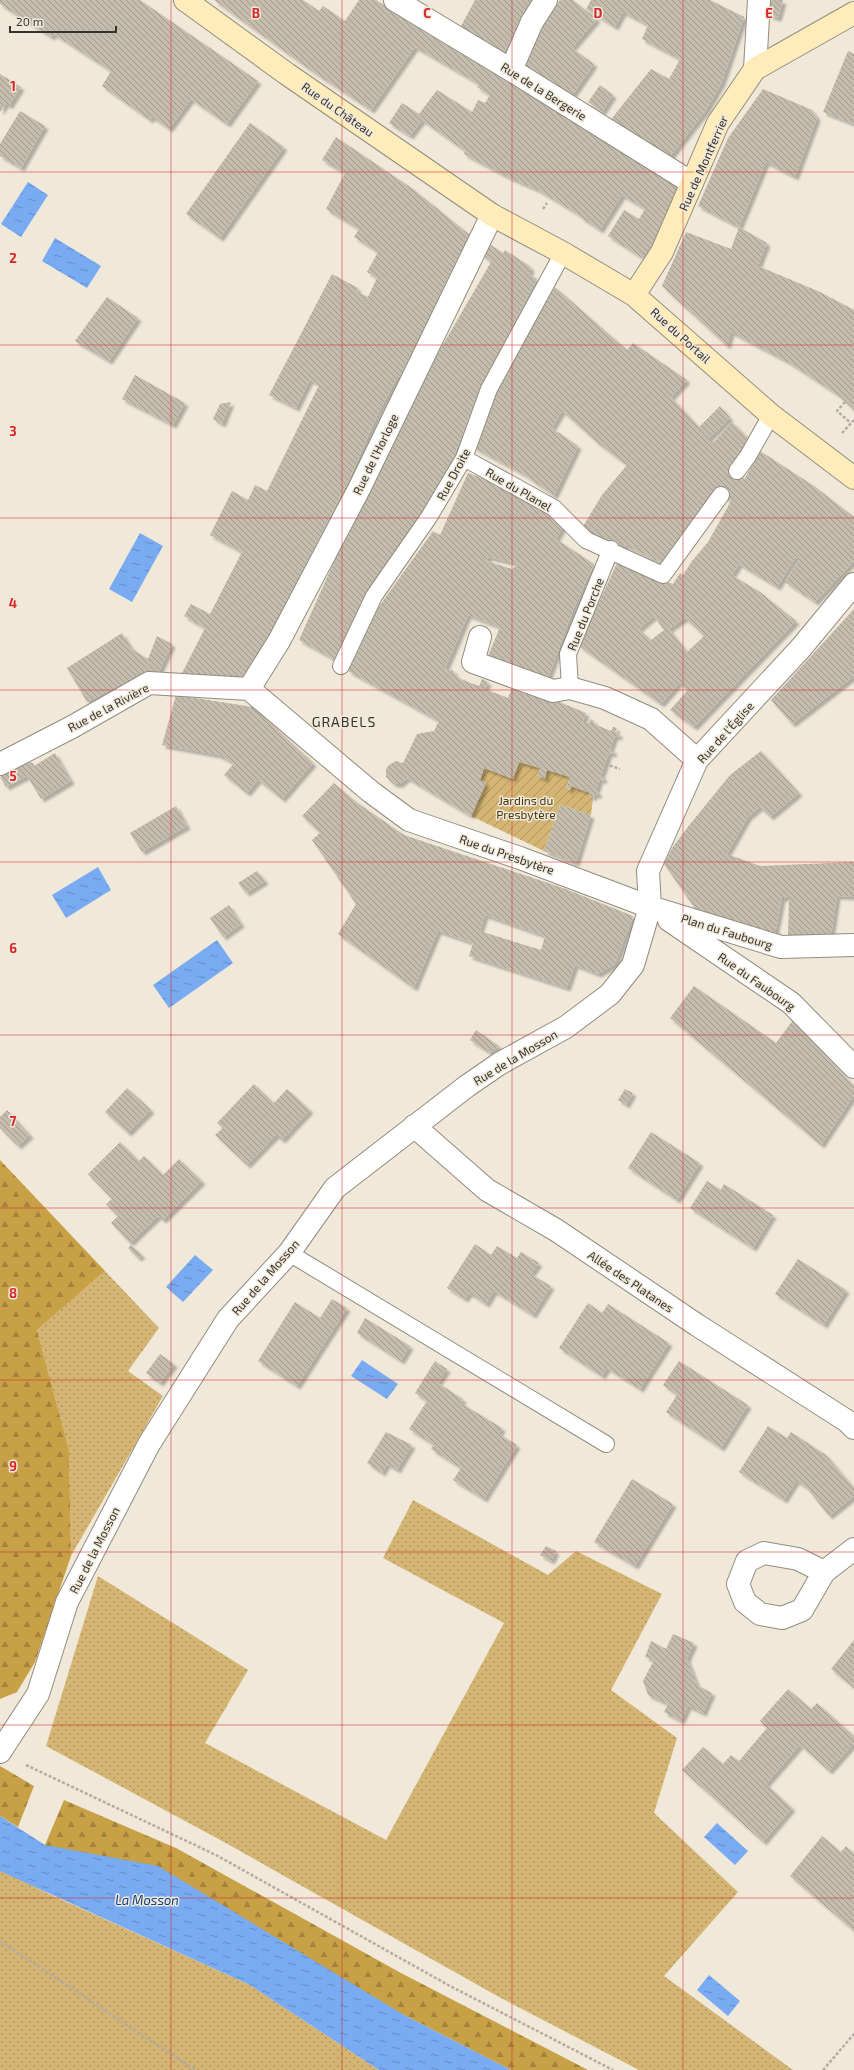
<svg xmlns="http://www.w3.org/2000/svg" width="854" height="2070" viewBox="0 0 854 2070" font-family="'Exo 2',sans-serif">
  <defs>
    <pattern id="grass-dots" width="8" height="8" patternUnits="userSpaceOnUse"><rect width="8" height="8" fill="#d5b573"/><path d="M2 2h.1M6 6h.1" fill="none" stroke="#ae945f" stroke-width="1.8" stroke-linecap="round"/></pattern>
    <pattern id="forest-firs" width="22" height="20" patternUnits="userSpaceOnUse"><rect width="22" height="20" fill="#c8a046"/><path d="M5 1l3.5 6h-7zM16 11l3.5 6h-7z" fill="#a3833b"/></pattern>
    <pattern id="garden-furrows" width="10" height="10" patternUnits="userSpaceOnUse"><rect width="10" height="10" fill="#d5b573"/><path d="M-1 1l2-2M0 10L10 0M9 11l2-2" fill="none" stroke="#ae945f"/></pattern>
    <pattern id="water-ripples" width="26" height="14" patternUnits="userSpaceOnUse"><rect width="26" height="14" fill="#78abf2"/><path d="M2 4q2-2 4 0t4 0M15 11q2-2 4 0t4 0" fill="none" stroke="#638cc4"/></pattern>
    <pattern id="building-back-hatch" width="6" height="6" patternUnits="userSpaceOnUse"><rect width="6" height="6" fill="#c4bdae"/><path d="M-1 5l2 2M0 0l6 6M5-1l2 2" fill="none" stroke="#a09a8e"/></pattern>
    <filter id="shadow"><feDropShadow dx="3.5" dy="3.5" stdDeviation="1" flood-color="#0004"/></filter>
  </defs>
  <rect width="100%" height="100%" fill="#f0e9da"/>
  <path fill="url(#grass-dots)" d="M105,1271l54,57 -31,43 35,25 -92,160 -2,-106 -32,-120z
    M413,1500l135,75 28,-24 86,43 -51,96 66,48 -23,75 84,79 -74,84 129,94h-154l-140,-73 -275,-155 -178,-96 52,-170 150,94 -43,73 181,97 118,-217 -121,-65z
    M0,1869l49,25 201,91 129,85h-379z"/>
  <path fill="url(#forest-firs)" d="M0,1160l105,111 -68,59 32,120 2,106 -36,106 -18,30 -17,7z
    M0,1766l34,20 -16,41 -18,-11z
    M64,1800l112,48 225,125 187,97h-77l-107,-55 -359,-170z"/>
  <path fill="url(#garden-furrows)" d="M519,762l21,6 -3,8 10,-6 23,7 -4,12 4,1 1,-4 19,7 -1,3 4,2 -2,17 -31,-10 -16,46 -73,-35 15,-33 -6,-3 4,-12 29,10z"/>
  <path fill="url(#water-ripples)" d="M28,182l20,13 -27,42 -20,-13z
    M55,238l46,28 -14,22 -45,-27z
    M140,533l23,13 -31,56 -23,-13z
    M98,867l13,23 -45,28 -14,-23z
    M217,940l16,23 -64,45 -16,-23z
    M195,1255l18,15 -30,32 -17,-15z
    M362,1360l36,24 -11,15 -36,-23z
    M0,1816l45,29 113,21 246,149 107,55h-132l-129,-85 -250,-114z
    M717,1823l31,28 -13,14 -31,-28z
    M709,1975l31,26 -12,15 -31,-26z"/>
  <path fill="url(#building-back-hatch)" fill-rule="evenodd" filter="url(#shadow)" d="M0,0h140l118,81 -31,43 -36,-25 -22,30 -17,-12 -2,3 -48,-34 9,-15 -57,-37 -3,3 -51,-33z
    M214,0h89l16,11 4,-5 22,15 14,-21h17l47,31 256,152 -15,40 -20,36 -36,-23 16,-26 15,9 6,-10 -23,-14 -22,35 -20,-13 1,-1 -43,-26 -28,-12 -46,-24 1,-3 -43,-31 -12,16 -21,-13 13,-20 17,11 18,-24 35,22 6,-12 7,3 5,-8 -13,-8 2,-3 -64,-37 -44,63 -59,-39z
    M475,0h59l-31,54 -43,-26z
    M560,0h13l24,19 -25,29 22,16 -23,33 -49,-32 17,-38z
    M591,0h119l34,17 -22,65 -16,28 -37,48 -60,-36 42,-53 18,10 11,-20 -38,-20 6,-14 -25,-13 -8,15 -29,-18z
    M767,0h16l-5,18 -15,-4z
    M848,51l6,3v70l-31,-12z
    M0,74l21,13 -12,19 -3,-3 -6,9z
    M600,85l13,10 -11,17 -14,-10z
    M763,89l49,21 5,8 -22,59 -29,-15 -27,65 -41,-21 30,-68z
    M20,111l25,15 -24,42 -21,-12v-12z
    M250,123l34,24 -64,91 -34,-24z
    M336,137l77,52 57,46 -21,40 -44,96 -8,7 -18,33 -29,67 -103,202 -67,-3 25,-49 -21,-12 7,-12 19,10 32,-62 -32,-17 22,-44 16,9 7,-15 12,6 52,-106 -9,-5 -14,28 -27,-13 63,-121 26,14 -2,3 12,6 9,-19 -10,-6 11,-20 -24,-15 5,-8 -33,-20 19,-36 -23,-13z
    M739,227l28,16 -9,23 62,26 34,18v100l-16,-15 -50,-33 -57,-30 -4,14 -65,-60 24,-54 45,17z
    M491,245l12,8 2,-3 23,15 3,3 -2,6 8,5 -56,107 -34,88 -79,119 -34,66 -35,-19 48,-107 76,-154 68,-117 -8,-6z
    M555,287l72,63 6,-7 54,37 -16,17 28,30 21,-21 10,12 -21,20 4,5 19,-21 18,18 -17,25 11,15 16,-29 54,35 40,31v44l-39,41 -30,-20 15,-24 -4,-1 -19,30 -38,-23 -7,11 28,17 36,29 -102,106 -24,-17 17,-19 -7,-9 -19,22 -82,-58 38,-83 56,21 7,-11 3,2 9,-14 16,-19 23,-41 -17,-10 -50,73 -39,-19 -3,5 -40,-22 20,-33 25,-30 -28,-21 -37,-33 -10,17 26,18 -24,50 -29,-21 -52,-28 19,-49zM654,616l10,14 -13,10 -12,-11zM685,618l19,18 -17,16 -18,-23z
    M107,297l31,21 -29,43 -34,-20z
    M135,375l50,28 -12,22 -51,-26z
    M231,402l-9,22 -9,-5 7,-15z
    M468,473l27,9 40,22 29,21 -8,14 38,25 -21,46 -25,68 -60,-22 12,-29 -32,-12 -23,54 5,2 2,-2 6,9 21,8 3,-7 6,3 -3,7 23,9 6,-15 72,30 -3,9 6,1 2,-4 3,2v3l17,7 2,-4 4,1 -2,4 5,2 -2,3 -3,-1 -5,13 4,2 -2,3 -3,-1 -8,23 3,1 -1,4 -3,-2 -4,12 3,2 -2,3 -3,-2 -1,4 -4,-2 1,-3 -19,-7 -1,4 -4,-1 4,-12 -23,-7 -2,9 -8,-3 3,-8 -21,-6 -6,17 -29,-11 -4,12 6,3 -15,33 -64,-38 -7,6h-6l-8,-7v-8l3,-4 7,-4 7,2 14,-29 17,-3 5,-10 -91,-50 27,-59 58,-81 7,4zM488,557l31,7 -7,5 -25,-8z
    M854,609v67l-62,48 -21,-24z
    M122,633l10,16 16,10 9,-23 15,8 -15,32 -17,-1 -53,27 -20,-34z
    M176,695l77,12 60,56 -31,36 -24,-19 -11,13 -23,-18 10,-12 -16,-8 -56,-10z
    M761,751l38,42 -29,24 -10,-10 -12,10 -21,37 33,12 94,-4v35l-17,-1 -6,40 -43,-1 1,-37h-7l-7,36 -79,-24 -32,-46 8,-16 19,-25 39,-48z
    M55,753l16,28 -30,18 -14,-23 -21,11 -6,-10 27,-15 6,1 1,3z
    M334,783l22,19 48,33 159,53 70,28 -18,48 -17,10 -23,-9 -8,23 -98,-32 4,-13 -35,-12 -24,57 -76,-54 18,-30 -44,-64 8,-7 -18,-17zM485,915l60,21 -4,14 -61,-19z
    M560,805l31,10 -15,48 -32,-12z
    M176,806l11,20 -45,26 -12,-19z
    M257,871l8,10 -19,12 -8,-10z
    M229,905l12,19 -18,13 -13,-19z
    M694,986l82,57 17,-23 61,66v9l-33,50 -151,-127z
    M476,1030l23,16 -9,7 -20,-13z
    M254,1084l20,19 13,-14 23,21 -28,30 -6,-5 -29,30 -32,-30 8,-7 -6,-5z
    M127,1088l24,22 -23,23 -23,-21z
    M625,1089l8,4 -7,12 -8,-5z
    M7,1110l23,25 -12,11 -18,-18v-11z
    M651,1132l49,31 -23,37 -49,-32z
    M120,1142l19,19 5,-5 19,19 16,-16 23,22 -39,39 -5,-4 -28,27 -19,-20 7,-7 -12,-12 6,-5 -24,-25z
    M707,1181l14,9 3,-6 49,31 -20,33 -63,-40z
    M475,1244l16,11 6,-9 20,12 4,-6 18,11 -8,11 20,12 -18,29 -39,-24 -8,13 -17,-11 -4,6 -18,-11z
    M131,1245l11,10 -4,3 -10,-10z
    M798,1259l48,31 -22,35 -49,-31z
    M332,1299l15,9 -50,78 -39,-25 37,-59 25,16z
    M588,1303l14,10 6,-9 61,39 -29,46 -33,-21 -5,8 -43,-28z
    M365,1318l45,28 -9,15 -44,-28z
    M160,1354l14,10 -14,19 -14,-10z
    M435,1361l12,8 -9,14 25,16 -2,4 41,25 -3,6 18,11 -33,54 -31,-19 8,-12 -30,-19 3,-4 -25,-16 18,-28 -12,-8z
    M679,1361l69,44 -27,43 -55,-36 11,-17 -14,-10z
    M768,1426l19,12 4,-6 35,23 28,33v8l-25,20 -23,-29 -10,-6 -12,19 -45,-28z
    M386,1432l26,13 -15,25 -10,-6 -5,9 -15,-10z
    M632,1479l41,25 -38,62 -41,-24z
    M546,1546l10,5 -5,10 -11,-6z
    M673,1634l21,9 -7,16 10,26 15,8 -9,20 -15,-7 -7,15 -17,-9 4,-8 -20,-9 -5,-14 11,-21 -9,-3 6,-16 15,8z
    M854,1640v48l-23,-19z
    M788,1689l23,20 6,-6 37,33v7l-25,28 -29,-26 -34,39 26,24 -29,34 -81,-72 21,-23 20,17 8,-9 8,6 28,-33 -7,-7z
    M822,1836l19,16 5,-6 8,8v77l-64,-55z"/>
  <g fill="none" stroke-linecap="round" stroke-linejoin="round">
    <g stroke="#938c7e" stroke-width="18">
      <path id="lane" d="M464,458l90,50 32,32 77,35 58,-80
        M737,471l11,-15 23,-41
        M341,666l33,-70 55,-79 35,-59 25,-69 74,-136
        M570,688l-2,-34 43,-105
        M289,1253l317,191"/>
    </g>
    <g stroke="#938c7e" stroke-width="24">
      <path id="street" d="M395,0l116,70 181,113
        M755,69l4,-69
        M511,70l21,-48 14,-22
        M480,637l-7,25 80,29 17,-3 35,10 46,21 46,41
        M249,689l122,103 38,28 111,38 130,49 131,40 73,-2
        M249,689l30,-48 80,-152 133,-274
        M0,764l72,-37 77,-44 100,6
        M669,920l122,83 63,64
        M414,1126l73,64 69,40 141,95 150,96 7,7
        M824,1572l-26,-13 -34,-6 -17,8 -9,23 7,18 15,12 22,4 20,-8 22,-38 30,-23
        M0,1752l38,-58 29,-92 82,-158 79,-125 61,-66 46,-65 132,-102 32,-22 67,-37 44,-33 23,-29 17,-58 -2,-36 49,-111 103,-111 54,-65"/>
    </g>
    <g stroke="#938c7e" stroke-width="24">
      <path id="secondary" d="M185,0l102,74 205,141 71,38 71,42 137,120 83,63
        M634,295l28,-43 56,-129 37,-54 99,-56"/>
    </g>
    <path stroke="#b2aca0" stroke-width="2.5" stroke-dasharray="3 2" stroke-linecap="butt" d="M543,209l4,-6
      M845,402l-8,9 14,12
      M842,433l12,-13
      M605,764l15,5
      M26,1765l190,90 234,131 163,84
      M0,1941l195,129
      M823,2070l31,-36"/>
    <use href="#lane" stroke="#fff" stroke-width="16"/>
    <use href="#street" stroke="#fff" stroke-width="22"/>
    <use href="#secondary" stroke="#ffecbb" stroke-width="22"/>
  </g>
  <path fill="none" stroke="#d62828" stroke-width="1" stroke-opacity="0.55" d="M171,0v2070M342,0v2070M512,0v2070M683,0v2070M0,172h854M0,345h854M0,518h854M0,690h854M0,862h854M0,1035h854M0,1208h854M0,1380h854M0,1552h854M0,1725h854M0,1898h854"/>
  <g text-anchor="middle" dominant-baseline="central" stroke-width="3" stroke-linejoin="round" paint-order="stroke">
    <g font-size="12" fill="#36332d" stroke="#f0e9da">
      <text transform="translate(544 91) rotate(32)">Rue de la Bergerie</text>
      <text transform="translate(338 109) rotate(35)">Rue du Château</text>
      <text transform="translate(703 163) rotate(-66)">Rue de Montferrier</text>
      <text transform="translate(681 335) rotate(42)">Rue du Portail</text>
      <text transform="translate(375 454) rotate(-64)">Rue de l'Horloge</text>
      <text transform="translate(453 474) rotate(-62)">Rue Droite</text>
      <text transform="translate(519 489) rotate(30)">Rue du Planel</text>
      <text transform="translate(585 614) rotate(-68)">Rue du Porche</text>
      <text transform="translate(108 707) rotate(-28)">Rue de la Rivière</text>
      <text transform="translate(725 732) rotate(-48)">Rue de l'Église</text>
      <text transform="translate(507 854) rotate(19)">Rue du Presbytère</text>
      <text transform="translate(727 931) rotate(17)">Plan du Faubourg</text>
      <text transform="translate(757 981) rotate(35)">Rue du Faubourg</text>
      <text transform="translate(515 1057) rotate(-31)">Rue de la Mosson</text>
      <text transform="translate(265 1277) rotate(-49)">Rue de la Mosson</text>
      <text transform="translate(631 1281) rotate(34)">Allée des Platanes</text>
      <text transform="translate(94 1550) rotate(-63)">Rue de la Mosson</text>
    </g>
    <g font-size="12" fill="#45340d" stroke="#f0e9da">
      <text x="526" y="800">Jardins du<tspan x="526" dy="14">Presbytère</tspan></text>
    </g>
    <g font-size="13" font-style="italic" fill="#0e3f7e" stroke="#f0e9da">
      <text x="147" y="1900">La Mosson</text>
    </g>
    <g font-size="14" letter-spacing="1" fill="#36332d" stroke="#f0e9da">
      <text x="344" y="721">GRABELS</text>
    </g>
  </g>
  <g font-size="13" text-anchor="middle" font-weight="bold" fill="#d62828" stroke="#f0e9da" stroke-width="3" stroke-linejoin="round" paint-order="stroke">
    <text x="256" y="18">B</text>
    <text x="427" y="18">C</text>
    <text x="598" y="18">D</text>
    <text x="769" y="18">E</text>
    <text x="13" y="91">1</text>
    <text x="13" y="263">2</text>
    <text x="13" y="436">3</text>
    <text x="13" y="608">4</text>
    <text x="13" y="781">5</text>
    <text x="13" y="953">6</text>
    <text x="13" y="1126">7</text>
    <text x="13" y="1298">8</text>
    <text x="13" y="1471">9</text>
  </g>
  <path d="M10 26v6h106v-6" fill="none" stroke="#36332d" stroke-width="2"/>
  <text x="16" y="26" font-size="12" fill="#36332d" stroke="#f0e9da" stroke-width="3" paint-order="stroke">20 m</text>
</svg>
